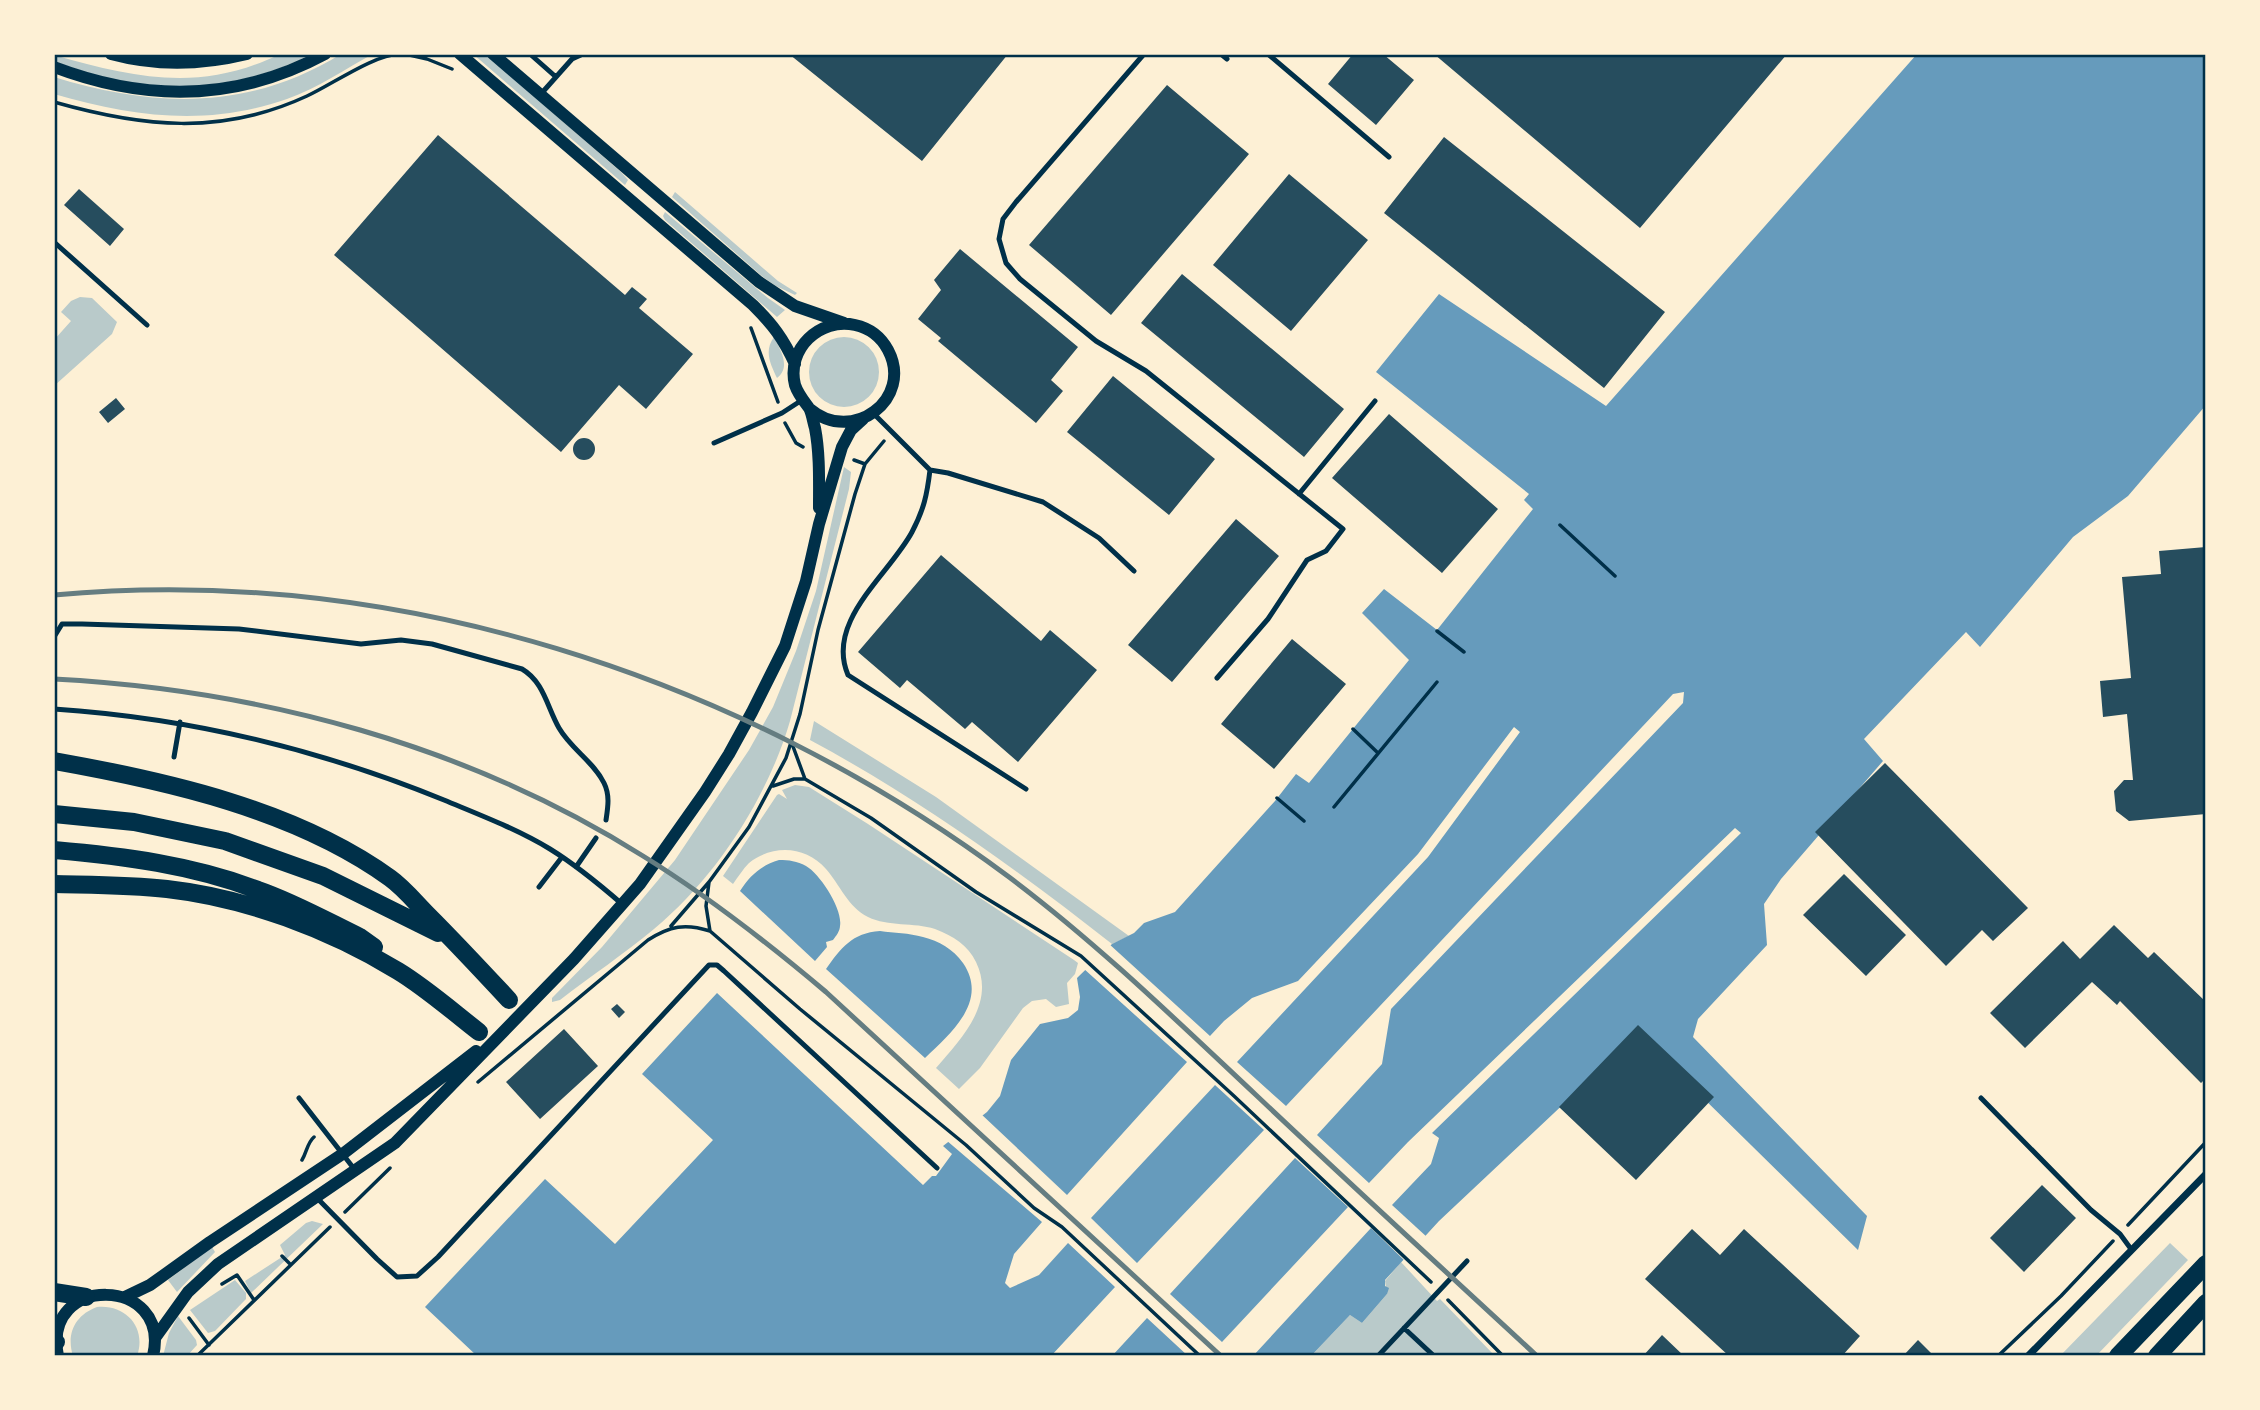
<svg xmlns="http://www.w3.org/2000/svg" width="2260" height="1410" viewBox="0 0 2260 1410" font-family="Georgia,serif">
  <rect width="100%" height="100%" fill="#fdf0d5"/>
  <path fill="#b9caca" d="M280,54h32c-82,42 -174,41 -258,7v-6c81,23 147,38 226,-1z
    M341,54h32c-28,15 -55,34 -86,45 -80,28 -153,18 -233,-5v-17c101,31 195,34 287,-23z
    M473,54h12l136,118 7,8 -3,5z
    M675,192l103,89 19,12 -2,2 -19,-9 -13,-9 -91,-80z
    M665,212l103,86 17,12 -8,7 -112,-97 -2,-4z
    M80,297l12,1 25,24 -5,12 -58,52v-46l17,-19 -10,-9 10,-11z
    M774,337c7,14 17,30 3,41 -7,-15 -13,-27 -3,-41z
    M809 372a35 35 0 1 1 70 0a35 35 0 1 1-70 0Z
    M844,467l7,5 -2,17 -59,232c-22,76 -74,157 -136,208 -30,25 -63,47 -94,71l-8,2v-4l50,-51 73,-87 74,-110 24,-43 23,-56 20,-60z
    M814,721l122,76 193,139 -17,8c-96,-75 -194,-146 -302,-204z
    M795,785l14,2 59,37 206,136 4,3 -3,11 -8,9 2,21 -13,3 -10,-8 -14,2 -9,7 -43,60 -21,21 -23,-21c26,-30 60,-65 40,-106 -8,-17 -23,-26 -41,-33 -21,-7 -47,-2 -67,-12 -20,-10 -28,-32 -42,-48 -20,-23 -53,-25 -77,-6 -6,6 -11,14 -16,21l-10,-8 54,-81 2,-1 8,5 -5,-9z
    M312,1221l11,3 -72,69 -6,-12 40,-26 -5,-10 26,-22z
    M2170,1243l18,17 -92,96h-36z
    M212,1247l3,5 -38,40 -9,-12z
    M1401,1262l36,39 3,-2 55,57h-184l39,-41 12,8 25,-29 -2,-13z
    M235,1280l11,13v6l-31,32 -7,2 -18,-23z
    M97,1307c29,-3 50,21 40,49h-64c-7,-22 2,-41 24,-49z
    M178,1316l18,24 1,5 -10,11h-24l6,-23z"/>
  <path fill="#669bbc" d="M1917,54h289v351l-78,91 -55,41 -93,110 -14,-15 -102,107 19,22 -102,118 -17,25 3,41 -69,74 -5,18 174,179 -9,34 -220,-216 -199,187 -54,59v6l4,2 -2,6 -25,29 -12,-8 -39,41h-834l-52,-49 120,-128 70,65 98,-104 -71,-66 75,-81 206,192 9,-9h4l16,-22 -9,-8 44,-34 13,-16 11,-36 29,-36 28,-6 10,-8 2,-13 -3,-19 35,-34 22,-11 10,-10 31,-11 100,-111 21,-27 13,9 100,-123 -47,-47 22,-24 53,41 96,-121 -9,-9 5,-6 -153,-122 63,-78 167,112z
    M779,860c10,0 18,1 27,6 14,8 37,43 34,60 0,5 -4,10 -7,14l-7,2 1,5 -12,14 -75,-70c10,-16 22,-26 39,-31z
    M880,931c14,2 29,2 43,6 16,4 30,12 40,26 26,38 -12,70 -38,95l-99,-89c15,-21 26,-36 54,-38z"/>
  <path fill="#fdf0d5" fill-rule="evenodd" d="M1684,692l-1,11 -292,306 -9,55 -65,71 52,48 39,-41 327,-314 6,5 -309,300 7,5 -8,26 -39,41 36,33 -22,24 -35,-34 -118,128h-65l-41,-38 -35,38h-61l64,-69 -47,-44 -29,32 -29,13 -5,-5 9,-29 28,-32 -96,-82 34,-27 87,82 120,-133 -104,-94 25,-25 102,93 14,-15 28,-23 46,-17 120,-127 96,-127 6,5 -92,125 -191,205 49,44 387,-412zM1215,1085l49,45 -127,133 -46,-45zM1295,1158l53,49 -126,135 -52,-48z"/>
  <path fill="#264d5e" d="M789,54h219l-86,107z
    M1353,54h30l31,26 -38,45 -48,-41z
    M1434,54h353l-147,174z
    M1167,85l82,69 -138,161 -82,-70z
    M438,135l187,160 7,-8 15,12 -8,9 54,46 -47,55 -27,-24 -58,67 -227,-197z
    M1444,137l221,175 -61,76 -220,-175z
    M1289,174l79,66 -77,91 -78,-66z
    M79,189l45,40 -14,17 -46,-41z
    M960,249l118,98 -27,33 12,11 -27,32 -98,-82 3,-3 -23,-19 23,-29 -7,-10z
    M1182,274l162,135 -40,48 -163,-134z
    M1113,376l102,83 -46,56 -102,-83z
    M116,398l9,11 -17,14 -9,-11z
    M1389,414l109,95 -56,64 -110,-95z
    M573 449a11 11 0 1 1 22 0a11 11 0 1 1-22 0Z
    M1236,519l43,37 -107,126 -44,-37z
    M2206,547v267l-77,7 -13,-10 -2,-20 10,-11h9l-6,-66 -24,3 -3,-36 31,-3 -9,-101 39,-3 -2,-23z
    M941,555l100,86 9,-11 47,40 -79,92 -46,-40 -7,7 -58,-49 -7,8 -42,-36z
    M1292,639l54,45 -72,85 -53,-45z
    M1885,763l143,145 -35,33 -11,-11 -36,36 -131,-134z
    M1844,874l62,61 -40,41 -63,-61z
    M2114,925l34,33 6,-6 52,50v76l-5,5 -81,-82 -3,4 -25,-23 -67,66 -35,-35 73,-72 17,18z
    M617,1004l8,8 -6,6 -8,-9z
    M1638,1025l76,72 -78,83 -77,-73z
    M564,1029l34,37 -58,53 -34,-37z
    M2042,1185l34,33 -52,54 -34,-34z
    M1692,1229l28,26 24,-26 116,107 -18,20h-113l-84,-77z
    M1662,1335l22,21h-41z
    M1918,1340l16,16h-31z"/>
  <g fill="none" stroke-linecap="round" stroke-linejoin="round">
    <path stroke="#003049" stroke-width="3.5" d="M405,54l22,5 25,10
      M54,102c88,25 167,34 253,-6 26,-12 66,-41 93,-42
      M751,328l27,74
      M785,423l11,20 7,4
      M854,460l11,4
      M1560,525l55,51
      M1437,631l27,21
      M1353,729l25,24
      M791,741l14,38 66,39 105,74 105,64 153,140 197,186
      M773,786l21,-7h11
      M1277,798l27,23
      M1334,807l103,-125
      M709,882l-3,24 4,25 90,78 166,136 68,63 28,19 138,129
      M671,926l38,-44 40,-55 37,-69 14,-44 18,-84 37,-136 10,-30 19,-23
      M478,1082l170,-142c22,-14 37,-17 62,-9
      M302,1160c5,-8 5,-17 12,-23
      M345,1212l45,-44
      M2128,1225l78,-83
      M282,1256l8,8
      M222,1284l15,-9 17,25
      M1448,1300l55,56
      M189,1318l20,27
      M197,1356l133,-129
      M1998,1356l63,-60 52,-55"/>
    <path stroke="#003049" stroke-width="5" d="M530,54l26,23
      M1144,54l-128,148 -13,17 -4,20 7,24 14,16 76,62 50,30 197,158 -17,22 -19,9 -39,59 -51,59
      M1221,54l6,5
      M1268,54l121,103
      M540,95l32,-36 11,-5
      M54,242l93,83
      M873,413l57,57 18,3 95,29 56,36 35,33
      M714,443l68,-30 20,-13
      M930,470c-3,25 -6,39 -18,62 -23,43 -87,89 -64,143l178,114
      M1299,494l76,-93
      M54,637l8,-13h20l157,5 122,15 40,-4 31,4 90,25c22,13 25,38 37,59 12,21 35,34 45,55 6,12 4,24 2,37
      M54,709c135,9 265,40 390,91 36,15 73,29 106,49 26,16 49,35 72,55
      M174,757l6,-35
      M576,867l20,-29
      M539,887l23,-30
      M299,1098l56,72
      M1981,1098l110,112 29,24 11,15
      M316,1197l61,62 20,18 20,-1 21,-19 271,-292h8l7,6 213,197
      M1404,1328l30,28
      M1378,1356l89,-95"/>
    <path stroke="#003049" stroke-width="7" d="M2028,1356l178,-182"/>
    <path stroke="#003049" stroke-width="12" d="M111,54c44,12 91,11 136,0
      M460,54l293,251c20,20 30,33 42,59
      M493,54l266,228 36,24 49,17
      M54,67c92,35 184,34 271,-13
      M810,409c42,36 104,-10 78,-59 -7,-13 -19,-22 -33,-25 -35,-8 -69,24 -60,60 3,9 8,15 14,23 3,5 4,14 6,20 5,26 4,54 4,80
      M125,1297l25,-12 60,-43 134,-89 132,-102
      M155,1338l33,-46 30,-28 177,-121 179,-184 66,-75 65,-92 24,-38 23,-42 33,-66 21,-65 13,-57 23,-77 9,-17 12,-11
      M58,1356c-17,-83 114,-80 95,0"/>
    <path stroke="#003049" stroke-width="18" d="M2118,1356l88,-92
      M2157,1356l49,-53"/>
    <path stroke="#003049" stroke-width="18" d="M54,761c113,20 242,49 336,117 14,10 26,25 38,37 28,28 55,57 81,85
      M54,814l80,8 91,19 98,35 115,57
      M54,850c69,6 139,15 204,40 35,12 69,31 102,47l14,10
      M54,884c38,1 76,1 113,5 79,9 162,40 231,82 28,17 54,40 81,61
      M54,1292l32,5
      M54,1340l2,2"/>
    <path stroke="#657d81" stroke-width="5" d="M54,595c339,-31 684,80 955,282 88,66 167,143 247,218 93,88 187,174 281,261
      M54,679c207,11 413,66 589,177 65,40 125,87 183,136l395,364"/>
  </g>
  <rect width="2260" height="1410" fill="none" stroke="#fdf0d5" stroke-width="112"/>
  <rect x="56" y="56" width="2148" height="1298" fill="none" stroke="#003049" stroke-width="2.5"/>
</svg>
